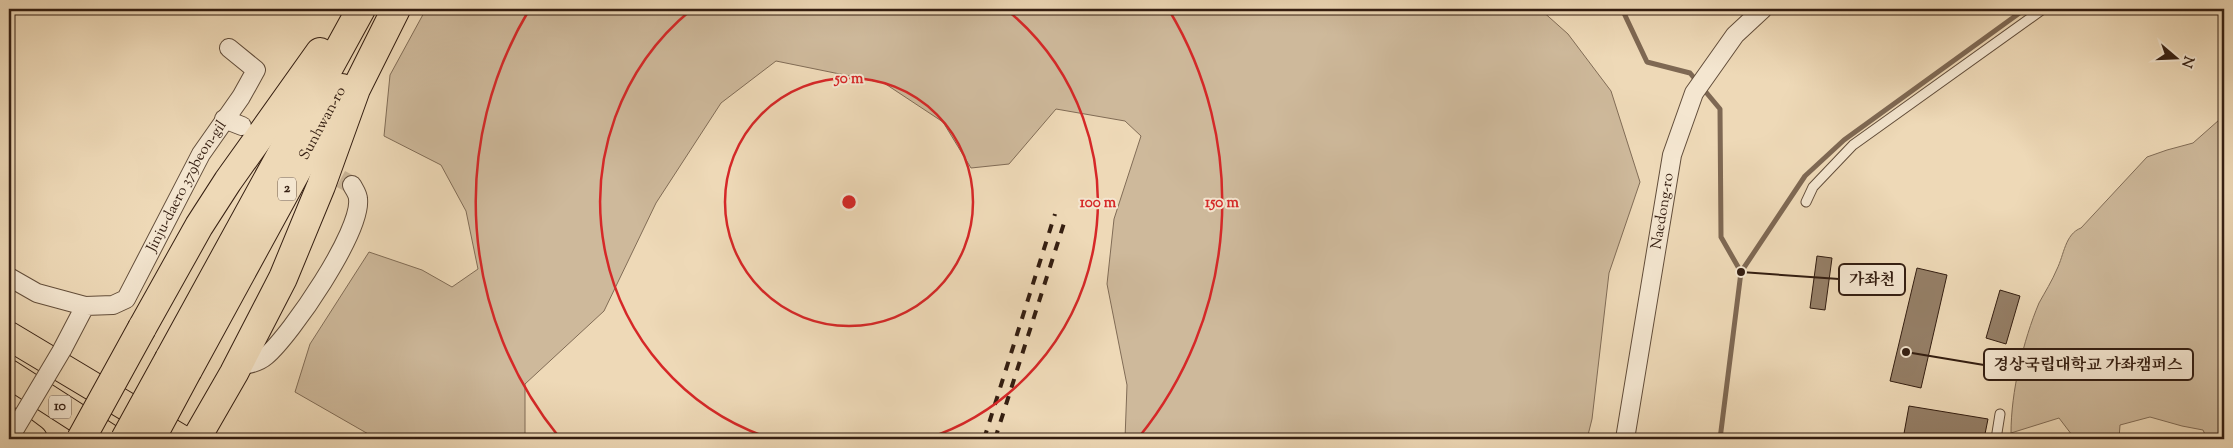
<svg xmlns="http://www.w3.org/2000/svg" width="2233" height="448" viewBox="0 0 2233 448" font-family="'Sorts Mill Goudy','Noto Serif KR',serif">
  <rect width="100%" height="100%" fill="#eed9b7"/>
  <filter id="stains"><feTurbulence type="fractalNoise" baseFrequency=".004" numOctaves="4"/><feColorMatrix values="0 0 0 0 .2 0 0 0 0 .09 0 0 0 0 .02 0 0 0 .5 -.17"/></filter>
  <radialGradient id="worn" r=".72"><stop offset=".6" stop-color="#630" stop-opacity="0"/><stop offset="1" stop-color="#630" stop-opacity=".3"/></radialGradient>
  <path fill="#ceb99b" stroke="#816c56" d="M426,9h1114l28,25 43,57 29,91 -31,91 -17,146 -5,20h-462l2,-54 -20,-101 7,-65 27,-83 -16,-15 -69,-12 -47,55 -38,4 -28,-46 -59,-39 -108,-22 -55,42 -65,100 -52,108 -79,73v55h-148l-82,-47 15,-48 59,-92 53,18 30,17 26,-18 -12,-58 -25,-46 -57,-29 6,-61z
    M2224,118v321h-17l-4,-9 -21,-4 -32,-9 -30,8 -1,14h-44l-16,-21 -48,15c0,-41 12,-92 28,-130 6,-11 13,-22 18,-34 7,-14 8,-35 24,-41l66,-71 20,-7 26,-7 26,-23z"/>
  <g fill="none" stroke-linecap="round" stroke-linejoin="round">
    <path stroke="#7e6853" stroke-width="5" d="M1622,9l25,53 43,11 30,36 1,128 20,35
      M1720,439l21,-167 64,-96 39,-36 181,-131"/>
  </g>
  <path fill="#957f67" stroke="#341e11" d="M1817,256l15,2 -7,52 -15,-2z
    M1917,268l30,7 -26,113 -31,-7z
    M2000,290l20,6 -14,48 -20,-6z
    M1909,406l79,13 -4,20h-81z"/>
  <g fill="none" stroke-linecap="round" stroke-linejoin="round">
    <path stroke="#c9b496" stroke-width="18" stroke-dasharray="18 9" stroke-linecap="butt" d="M317,166l35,19"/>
    <g stroke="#624d3a" stroke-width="11">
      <path id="lane" d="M1806,202l7,-15 40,-42 190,-136
        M1996,439l4,-25"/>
    </g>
    <g stroke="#624d3a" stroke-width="20">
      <g id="street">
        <path d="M224,119l18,7"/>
        <path d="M9,277l28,16 48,13"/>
        <path id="s1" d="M62,350l23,-44 28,-1 13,-6 75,-145 40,-57 15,-27 -27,-22"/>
        <path d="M237,366c10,-1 21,-3 29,-10 25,-21 96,-125 92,-157 0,-5 -4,-10 -6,-14"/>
        <path id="s2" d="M1625,439l47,-284 22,-62 41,-58 28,-26"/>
      </g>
    </g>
    <g stroke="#341e11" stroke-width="30">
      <g id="highway">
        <path d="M142,328l57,-102 29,-45 92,-129"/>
        <path d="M9,336l172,103"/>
        <path d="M169,359l192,-350"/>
        <path id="s3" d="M188,370l154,-282"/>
        <path d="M9,374l101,65"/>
        <path d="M9,421l24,18"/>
        <path d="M196,439l38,-66 49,-95 38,-92 35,-97 40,-80"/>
      </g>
    </g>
    <use href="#lane" stroke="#f4e6d0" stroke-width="9"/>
    <use href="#street" stroke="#f4e6d0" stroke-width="18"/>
    <use href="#highway" stroke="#eed9b7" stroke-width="28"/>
    <path stroke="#341e11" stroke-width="4" stroke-dasharray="9 9" stroke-linecap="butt" d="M984,439l71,-225
      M995,439l71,-222"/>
    <g stroke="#624d3a" stroke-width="20" stroke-linecap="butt">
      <path id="street-bridge" d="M9,439l53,-89"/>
    </g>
    <g stroke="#341e11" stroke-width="30" stroke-linecap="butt">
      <path id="highway-bridge" d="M81,439l61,-111
        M125,439l44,-80
        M151,439l37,-69"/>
    </g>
    <use href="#street-bridge" stroke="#f4e6d0" stroke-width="18"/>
    <use href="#highway-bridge" stroke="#eed9b7" stroke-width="28"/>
  </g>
  <g fill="none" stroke="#d62828" stroke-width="2.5">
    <circle cx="849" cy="202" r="124"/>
    <path d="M772 439A249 249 0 0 1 691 10M1007 10A249 249 0 0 1 926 439"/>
    <path d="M559 437A373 373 0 0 1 529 10M1169 10A373 373 0 0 1 1139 437"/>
  </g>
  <g text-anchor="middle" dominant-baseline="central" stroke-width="4" stroke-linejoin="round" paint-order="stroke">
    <g fill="#f4e6d0" stroke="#6e5a4a" stroke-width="1">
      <rect x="278" y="177.5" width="18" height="23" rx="4"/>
      <rect x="49" y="395.5" width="22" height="23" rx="4"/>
    </g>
    <g font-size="14" font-weight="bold" fill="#341e11">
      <text x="287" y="189">2</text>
      <text x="60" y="407">10</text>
    </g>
    <g font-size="15" fill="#341e11" stroke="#f4e6d0">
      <text stroke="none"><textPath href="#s3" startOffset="281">Sunhwan-ro</textPath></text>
      <text stroke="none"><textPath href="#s1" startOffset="220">Jinju-daero 379beon-gil</textPath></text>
      <text stroke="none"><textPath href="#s2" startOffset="231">Naedong-ro</textPath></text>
    </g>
  </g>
  <circle cx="849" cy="202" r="8" fill="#d62828" stroke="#f4e6d0" stroke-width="2.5"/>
  <g font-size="15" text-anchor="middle" font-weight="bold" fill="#d62828" stroke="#f4e6d0" stroke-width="4" stroke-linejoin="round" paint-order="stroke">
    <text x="849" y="83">50 m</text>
    <text x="1098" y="207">100 m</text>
    <text x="1222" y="207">150 m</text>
  </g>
  <path fill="none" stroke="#341e11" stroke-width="2" d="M1741 272L1839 279M1906 352L1984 365"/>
  <g fill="#341e11" stroke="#f4e6d0" stroke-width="2">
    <circle cx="1741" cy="272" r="5"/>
    <circle cx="1906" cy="352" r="5"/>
  </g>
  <g fill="#f4e6d0" stroke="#341e11" stroke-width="2">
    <rect x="1839" y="264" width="66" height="31" rx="5"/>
    <rect x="1984" y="349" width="209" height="31" rx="5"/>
  </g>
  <g font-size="16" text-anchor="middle" font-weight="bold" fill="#341e11">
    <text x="1872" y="285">가좌천</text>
    <text x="2088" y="370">경상국립대학교 가좌캠퍼스</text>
  </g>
  <rect width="2233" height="448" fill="none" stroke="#eed9b7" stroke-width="30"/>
  <rect x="10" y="10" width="2213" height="428" fill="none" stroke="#341e11" stroke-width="2.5"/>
  <rect x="15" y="15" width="2203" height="418" fill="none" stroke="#341e11"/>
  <g transform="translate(2176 58) rotate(109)" stroke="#f4e6d0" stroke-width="4" paint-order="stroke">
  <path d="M0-4L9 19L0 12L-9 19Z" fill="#341e11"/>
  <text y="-8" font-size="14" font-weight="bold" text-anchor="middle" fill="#341e11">N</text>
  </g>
  <rect width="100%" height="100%" filter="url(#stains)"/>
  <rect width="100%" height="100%" fill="url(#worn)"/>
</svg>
